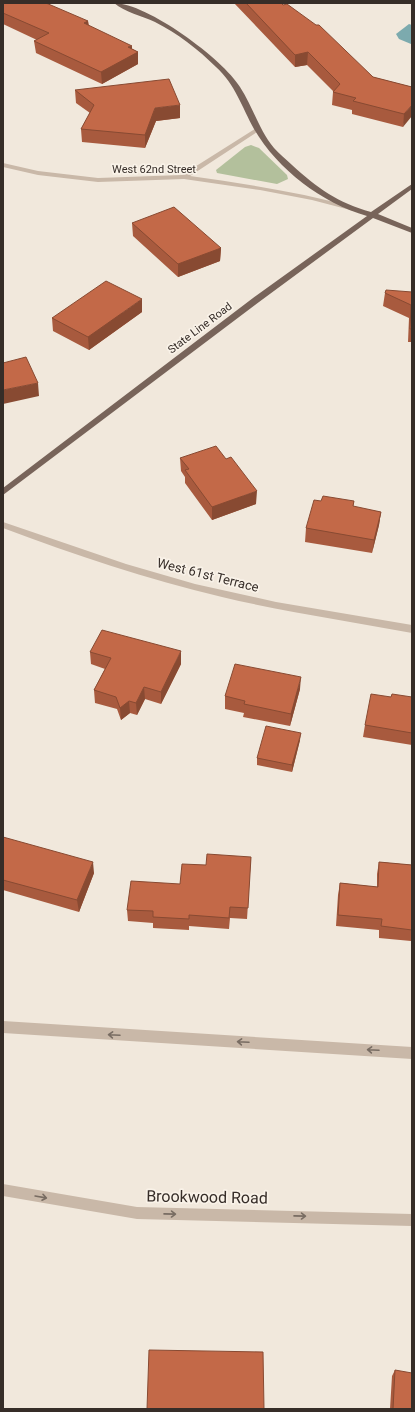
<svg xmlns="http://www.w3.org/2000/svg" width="415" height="1412" viewBox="0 0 415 1412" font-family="Roboto,sans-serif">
  <rect width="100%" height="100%" fill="#f1e8dc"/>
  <path fill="#b3c09c" d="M251,145l8,3 28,27 1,4 -11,5 -60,-11 -1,-3 29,-23z"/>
  <path fill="#7caaae" d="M409,24l3,1 -1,19 -12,-5 -3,-5z"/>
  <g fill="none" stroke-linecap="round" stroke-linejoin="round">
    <path fill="#c9b8a8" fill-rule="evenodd" d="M258,127l2,1v2l-70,46c56,8 110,16 164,31v4l-42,-11 -52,-10 -76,-11 -86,3 -60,-7 -35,-8v-4l35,8 60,7 84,-3z
      M3,522l123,42 69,20 81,18 136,23v8c-63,-12 -127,-21 -190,-36 -75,-18 -147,-42 -219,-69z
      M3,1021l409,26v12l-409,-26z
      M3,1184l134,23 275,7v12l-275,-7 -134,-23z"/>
    <path fill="#78645a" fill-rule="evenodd" d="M114,3c33,0 109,56 126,84 13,20 19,43 34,61 5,6 12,11 18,17 25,23 46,38 79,47l41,-28v5l-34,25 34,14v5l-39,-15 -114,84 -256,193v-7l250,-190 114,-82c-45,-13 -89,-46 -113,-87 -12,-22 -19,-45 -38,-62 -17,-17 -39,-34 -61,-45 -13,-6 -30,-10 -41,-19z"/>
  </g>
  <path fill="#a85a3e" d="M3,3l85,18 1,5 49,26v12l-36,20 -66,-31 -2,-12 3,-1 -34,-16z
    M234,3h47l92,74 39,10 -9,40 -51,-13v-4l-20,-5 1,-13v-1l-26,-26 -12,2z
    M75,90l105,28 -24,3 -11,27 -63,-6 -1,-13 9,-16 -14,-10z
    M132,223l89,25 -1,13 -42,16 -45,-41z
    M412,292v50h-4l1,-24 -26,-12 2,-13z
    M142,312l-53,38 -36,-19 -1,-13z
    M180,458l76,46 -44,16 -27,-37v-6l-4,-6z
    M321,501h33l-1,6 28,5 -2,13 -7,28 -67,-11 1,-14z
    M90,652l91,12 -20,40 -16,-5 -8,16 -7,-2 -9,7 -4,-11 -22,-6 -1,-13 11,-21 -14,-5z
    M300,689l-10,37 -47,-9 1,-4 -19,-4v-13z
    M391,697h21v48l-49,-8 2,-12z
    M300,740l-8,32 -35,-7v-7z
    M3,837l91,36 -15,39 -76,-22z
    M251,857l-4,62 -17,-1 -1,11 -40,-3v4l-36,-2v-5l-25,-2 -1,-11 53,-26 26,-19z
    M379,862l33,3v72l-1,4 -32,-3v-8l-43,-4 2,-31 2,-12 37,4v-13z
    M395,1370l17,39h-22l2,-33z"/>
  <path fill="#884a32" d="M88,21l1,12 -5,-10z
    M132,46v9l6,-3v12l-36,20 -1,-12 27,-25z
    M308,52l-1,13 -12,2v-12z
    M180,105v13l-24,3 -11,27v-13l10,-27z
    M412,105v11l-9,11 1,-13z
    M221,248l-1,13 -42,16v-13z
    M142,299v13l-53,38 -1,-13z
    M38,383l1,13 -36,8v-14z
    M257,491l-1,13 -44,16v-13z
    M381,512l-2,13 -7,28 2,-13z
    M181,651v13l-20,40v-12z
    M301,677l-1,12 -10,37 1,-12z
    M144,687l1,12 -8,16 -1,-12z
    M129,701l1,12 -9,7 -1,-12z
    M301,733l-1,7 -8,32v-7z
    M93,862l1,11 -15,39 -2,-12z"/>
  <path fill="#c36948" stroke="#884a32" d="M3,3h43l42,18 -4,2 48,23 -4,1 10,5 -37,20 -67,-31 15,-8 -46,-20z
    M246,3h35l2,2 4,-1 29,21h3l54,52 39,10v18l-8,9 -51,-13 3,-3 -23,-6 7,-8 -32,-32 -13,3z
    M169,79l11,26 -25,3 -10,27 -64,-6 13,-24 -19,-15z
    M174,207l47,41 -43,16 -46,-41z
    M106,281l36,18 -54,38 -36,-19z
    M386,290l26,2v37h-2l1,-24 -26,-12z
    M26,357l12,26 -35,7v-27z
    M216,446l10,13 5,-2 26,34 -45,16 -27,-37 4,-1 -9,-11z
    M323,496l31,5 -1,5 28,6 -7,28 -68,-12 8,-28 7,1z
    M102,630l79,21 -20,41 -17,-5 -8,16 -7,-2 -9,7 -4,-11 -22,-7 17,-32 -21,-6z
    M235,664l66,13 -10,37 -47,-10 1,-3 -20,-5z
    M371,694l20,3 1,-3 20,3v36l-47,-8z
    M266,726l35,7 -9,32 -35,-7z
    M3,837l90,25 -16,38 -74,-20z
    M207,854l44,3 -3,51 -18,-1 -1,11 -40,-3v4l-36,-2v-6l-26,-1 4,-29 49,3 2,-20 24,1z
    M379,862l33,3v65l-31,-4 1,-7 -44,-4 2,-32 38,4z
    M149,1350l114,2 1,57h-117z
    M395,1370l17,3v36h-19z"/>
  <defs><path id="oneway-shaft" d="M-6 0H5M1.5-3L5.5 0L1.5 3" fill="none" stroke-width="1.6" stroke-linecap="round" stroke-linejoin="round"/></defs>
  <g stroke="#786c62">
    <use href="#oneway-shaft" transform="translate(114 1035) rotate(-177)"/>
    <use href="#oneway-shaft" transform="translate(243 1042) rotate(-177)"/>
    <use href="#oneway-shaft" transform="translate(373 1050) rotate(-177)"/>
    <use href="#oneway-shaft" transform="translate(41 1197) rotate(10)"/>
    <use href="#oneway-shaft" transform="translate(170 1214) rotate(1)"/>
    <use href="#oneway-shaft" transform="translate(300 1216) rotate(1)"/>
  </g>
  <g text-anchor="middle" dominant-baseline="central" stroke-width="3.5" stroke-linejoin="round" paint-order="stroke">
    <g font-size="11" fill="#362d28" stroke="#f9f2e8">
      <text x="154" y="169">West 62nd Street</text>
      <text transform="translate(200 328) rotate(-37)">State Line Road</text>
    </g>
    <g font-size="13" fill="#362d28" stroke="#f9f2e8">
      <text transform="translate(208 575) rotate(14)">West 61st Terrace</text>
    </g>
    <g font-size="16" fill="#362d28" stroke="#f9f2e8">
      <text transform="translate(207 1197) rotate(1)">Brookwood Road</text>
    </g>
  </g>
  <rect width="415" height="1412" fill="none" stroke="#362d28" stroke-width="8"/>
</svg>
